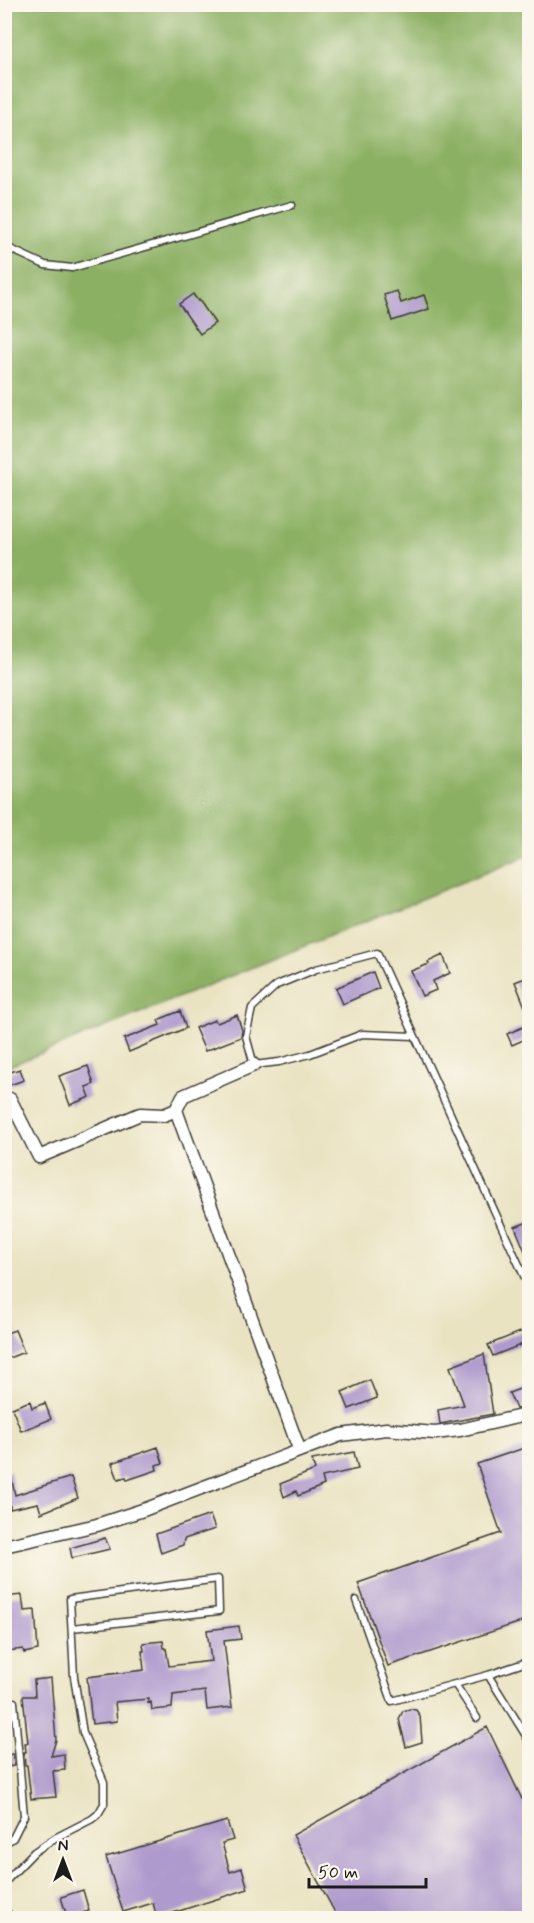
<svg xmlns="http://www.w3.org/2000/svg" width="534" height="1923" viewBox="0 0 534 1923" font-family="Mynerve,sans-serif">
  <rect width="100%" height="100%" fill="#fbf7ec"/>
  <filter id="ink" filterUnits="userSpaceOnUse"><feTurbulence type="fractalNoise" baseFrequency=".0167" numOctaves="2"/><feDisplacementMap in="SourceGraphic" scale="12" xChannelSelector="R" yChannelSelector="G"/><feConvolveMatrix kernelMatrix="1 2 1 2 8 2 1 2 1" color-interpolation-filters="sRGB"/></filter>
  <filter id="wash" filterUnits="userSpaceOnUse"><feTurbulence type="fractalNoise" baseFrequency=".008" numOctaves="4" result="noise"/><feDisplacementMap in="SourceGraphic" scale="24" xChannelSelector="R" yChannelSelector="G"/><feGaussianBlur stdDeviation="1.35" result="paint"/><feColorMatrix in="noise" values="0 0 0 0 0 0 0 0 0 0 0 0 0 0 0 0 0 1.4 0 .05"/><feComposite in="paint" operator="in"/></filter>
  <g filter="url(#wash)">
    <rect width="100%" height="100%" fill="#eae3c2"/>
    <path fill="#8cb064" stroke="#546640" stroke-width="1.5" d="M5,5h524v850l-524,213z"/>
    <g id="blocks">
      <path fill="#af9acd" d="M397,291l4,12 23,-8 5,14 -37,12 -8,-26z
        M193,294l5,7 1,-1 16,23 -15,11 -21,-30z
        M443,955l7,18 -17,8 3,9 -14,6 -11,-25 18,-7 -1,-2z
        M373,972l6,16 -36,16 -7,-16z
        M530,976v41h-1l-14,-35z
        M180,1011l6,17 -57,24 -5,-13 36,-14 -2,-5z
        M237,1015l5,15 -1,7 -36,14 -10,-23 20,-8 2,3z
        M530,1024v13l-18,8 -5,-11z
        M88,1066l6,18 -8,3 4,10 -20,8 -11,-29z
        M20,1069l4,11 -20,7v-13z
        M530,1221v40h-1l-14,-34z
        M530,1328v13l-37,15 -5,-11z
        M15,1330l9,22 -20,8v-26z
        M484,1354l9,60 -53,10 -2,-14 26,-5 -14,-38z
        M370,1380l7,18 -28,11 -7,-17z
        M530,1385v21l-14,3 -7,-16z
        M30,1401l2,7 13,-5 6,16 -30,12 -9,-23z
        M530,1446v173l-142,47 -30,-83 143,-50 -24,-69z
        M158,1447l5,16 -7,2 1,5 -30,10 -1,-3 -8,2 -6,-16z
        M354,1452l4,17 -36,8 2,8 -26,11 -2,-5 -12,6 -4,-13 35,-14 -3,-10z
        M4,1471h6l5,24 56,-18 7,21 -37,15 -3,-10 -28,6v-3l-6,1z
        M210,1515l5,14 -31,10 -1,6 -22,8 -5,-19z
        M105,1538l5,11 -38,9 -2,-10z
        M22,1595l2,16 11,-1 3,40 -14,3 -1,-4 -15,2 -4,-54z
        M239,1626l2,13 -17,2 8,66 -25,3 -2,-19 -32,4 -1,13 -20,2 -1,-8 -3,1v-4l-33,3 2,19 -25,3 -5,-47 57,-7 -2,-19h2l-1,-8 20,-2 1,7h2l3,18 42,-5 -4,-31z
        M51,1678l5,62 -5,16 13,-2 1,16 -12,1 3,26 -25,2 -4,-34h-2l-1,-13h2l-1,-9h3l-5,-47h12l-1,-16z
        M410,1709l6,1 4,6 2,26 -16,5 -7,-28 4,-8z
        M487,1727l35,72 8,-4v114l-19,9h-173l-45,-83z
        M13,1754l1,12 -10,1v-12z
        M227,1821l6,19 -11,3 8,29 12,-4 6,21 -91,29 -4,-15 -30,9 -17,-55z
        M83,1890l6,21 -22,6 -6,-20z"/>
    </g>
  </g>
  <g filter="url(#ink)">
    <use href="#blocks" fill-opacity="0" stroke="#3b3a35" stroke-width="1.5"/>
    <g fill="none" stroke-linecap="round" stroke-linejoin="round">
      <g stroke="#3b3a35" stroke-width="9">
        <path id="service" d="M4,246l41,19 27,3 220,-63
          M414,1036l-52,-2 -52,20 -31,8 -25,3 -8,-29 6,-28 25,-23 39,-16 61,-16 153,336
          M356,1600l36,101 96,-26 42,-14
          M488,1675l42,67
          M455,1684l22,34
          M4,1844l9,-6 11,-22 -10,-114
          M4,1883l30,-31 21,-14 37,-19 6,-5 6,-10v-22l-21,-49 -9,-56 -4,-78 148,-20 1,32 -147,17"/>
      </g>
      <g stroke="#3b3a35" stroke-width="15">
        <path id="minor" d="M10,1099l29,58 101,-43 24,1 12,-5 7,-14 71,-31
          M176,1110l123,339
          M4,1546l93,-21 49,-16 195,-74 45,-6 49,4 25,-3 70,-16
          M4,1913l3,5"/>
      </g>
      <use href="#service" stroke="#fff" stroke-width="6"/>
      <use href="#minor" stroke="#fff" stroke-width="12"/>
    </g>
  </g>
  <rect width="534" height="1923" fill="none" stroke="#fbf7ec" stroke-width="24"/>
  <g transform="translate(63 1860)" stroke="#fbf7ec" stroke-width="4.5" paint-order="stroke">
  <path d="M0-4.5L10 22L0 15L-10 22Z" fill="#1c1c1c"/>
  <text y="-9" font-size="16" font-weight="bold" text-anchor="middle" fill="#1c1c1c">N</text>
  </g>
  <path d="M309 1878v9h117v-9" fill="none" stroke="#1c1c1c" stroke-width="3"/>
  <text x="318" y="1878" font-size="18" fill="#1c1c1c" stroke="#fbf7ec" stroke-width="4.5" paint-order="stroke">50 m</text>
</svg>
